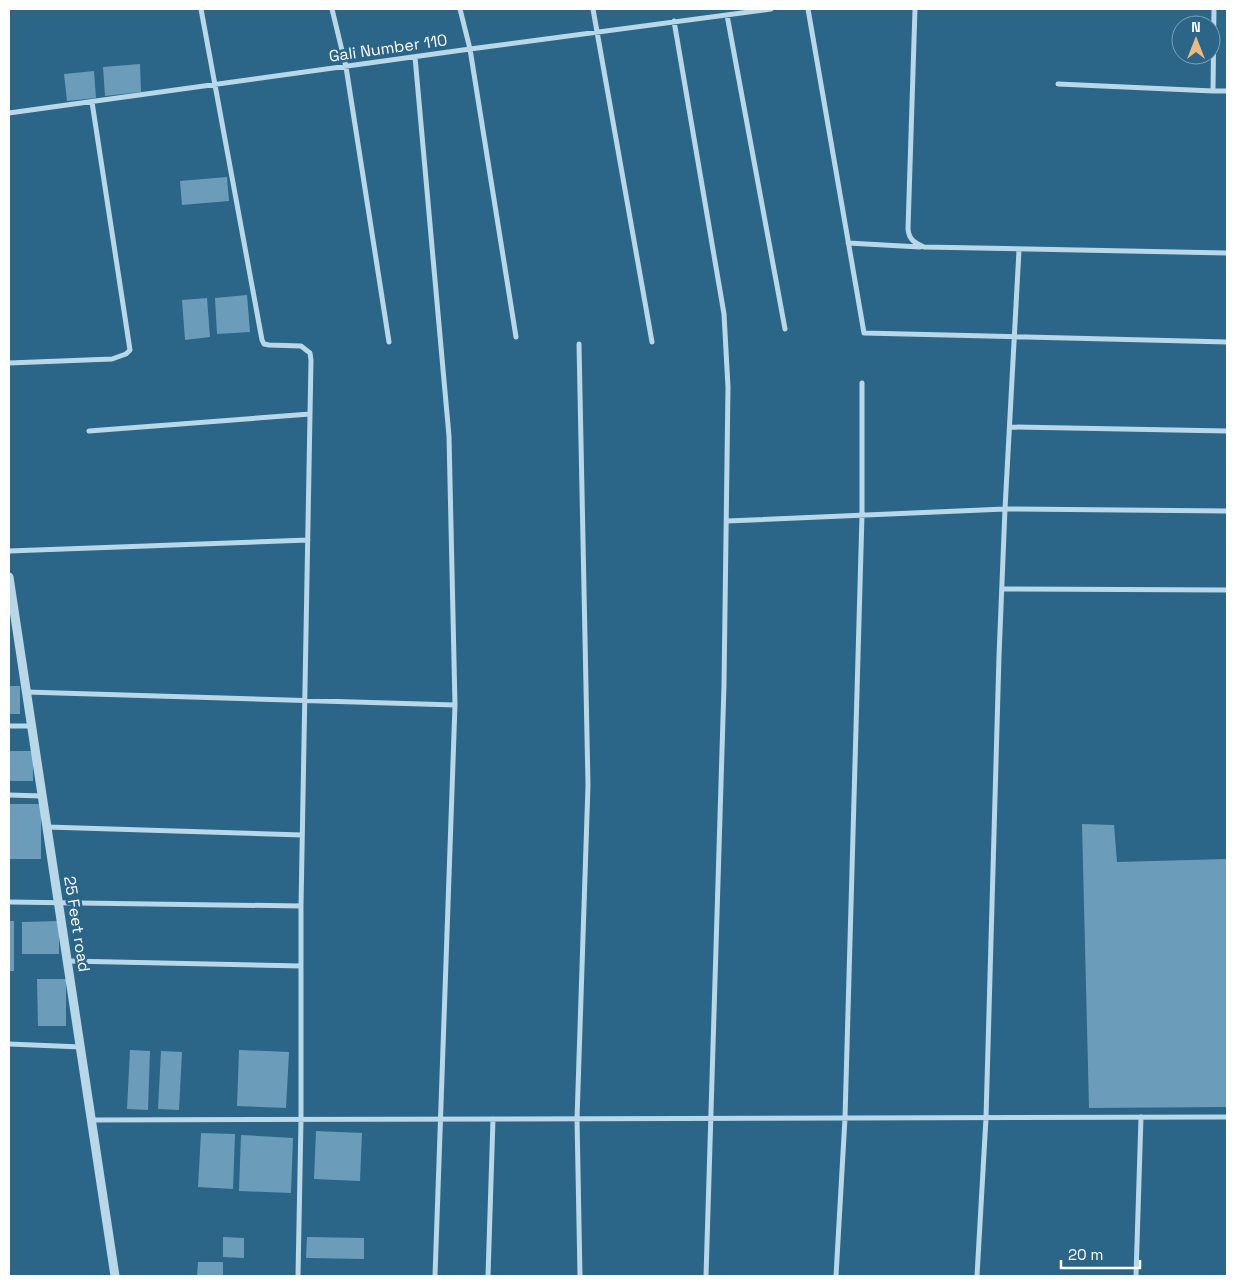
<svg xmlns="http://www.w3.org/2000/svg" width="1236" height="1285" viewBox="0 0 1236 1285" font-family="'Space Grotesk',sans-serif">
  <rect width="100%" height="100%" fill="#2b6588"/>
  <path fill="#6b9dba" d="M140,64l1,28 -36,4 -2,-29z
    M94,71l2,27 -29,3 -3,-27z
    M227,177l2,24 -47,4 -2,-24z
    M247,295l3,37 -33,2 -2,-36z
    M207,298l3,39 -25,3 -3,-40z
    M9,686h11v28h-11z
    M9,751h24v30h-24z
    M9,804h32v55h-32z
    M1082,824l32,1 3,37 110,-3v248l-138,1z
    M9,921h5v50h-5z
    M59,921v33h-37v-32z
    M37,979h29v47h-28z
    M130,1050l20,1 -2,59 -21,-1z
    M239,1050l50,2 -3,56 -49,-2z
    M161,1051l21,1 -3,58 -21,-1z
    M316,1131l46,2 -2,48 -46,-2z
    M201,1133l34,1 -2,55 -35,-2z
    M241,1135l52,3 -2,55 -52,-2z
    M223,1237l21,1v20l-21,-1z
    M307,1237l57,1v21l-58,-1z
    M198,1262h25v14h-26z"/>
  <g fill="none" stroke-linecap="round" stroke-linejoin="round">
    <path stroke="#b8d7e8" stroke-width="5" d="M201,9l61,331 2,4 5,1 32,1 9,7 1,7 -10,546v214l-3,156
      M332,9l14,58 43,275
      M460,9l10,40 46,288
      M593,9l59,333
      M808,9l56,324 363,9
      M915,9l-7,220c1,11 7,14 16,18l303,6
      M1214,9l-1,82h14
      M727,15l58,314
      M674,21l50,293 4,73 -4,298 -18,591
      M415,57l34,379 6,269 -20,571
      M1058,84l155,7
      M9,113l461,-64 301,-40
      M848,243l72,4
      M1019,250l-14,259 222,2
      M579,344l9,441 -11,334 3,157
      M9,363l103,-4 14,-5 4,-4 -38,-248
      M1010,427l217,4
      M89,431l221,-17
      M727,521l278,-12 -6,147 -13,462 -9,158
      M9,551l299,-11
      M1003,589l224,1
      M26,692l429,13
      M9,726h22
      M9,795l33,1
      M47,827l255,8
      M9,902l292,4
      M68,961l233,5
      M9,1044l72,3
      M92,1120l1135,-3
      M488,1276l5,-157
      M836,1276l9,-158 17,-603v-132
      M1136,1276l5,-159"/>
    <path stroke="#b8d7e8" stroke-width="9" d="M9,577l106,699"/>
  </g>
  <g text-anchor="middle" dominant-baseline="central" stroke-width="5" stroke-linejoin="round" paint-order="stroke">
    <g font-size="16" fill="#fff" stroke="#2b6588">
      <text transform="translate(388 48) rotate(-8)">Gali Number 110</text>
      <text transform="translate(77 924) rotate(81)">25 Feet road</text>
    </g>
  </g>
  <rect width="1236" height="1285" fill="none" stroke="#ffffff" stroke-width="20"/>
  <g transform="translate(1196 40)"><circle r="24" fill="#2b6588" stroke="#80a3b8"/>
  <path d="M0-4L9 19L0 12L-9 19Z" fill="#edba81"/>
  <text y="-8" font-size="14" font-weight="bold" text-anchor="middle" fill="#ffffff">N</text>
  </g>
  <path d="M1061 1260v8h79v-8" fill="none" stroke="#ffffff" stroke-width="2.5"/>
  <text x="1068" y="1260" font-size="15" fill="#ffffff" stroke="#2b6588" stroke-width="4" paint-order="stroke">20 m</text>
</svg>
